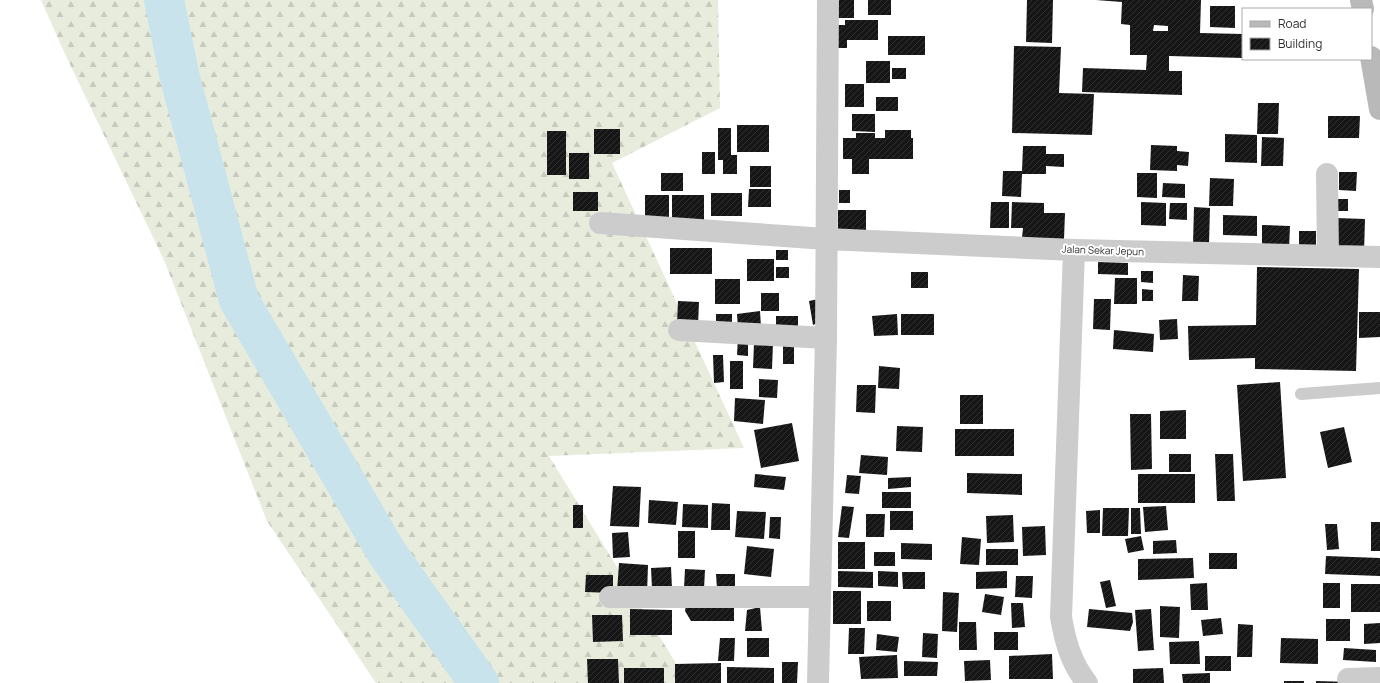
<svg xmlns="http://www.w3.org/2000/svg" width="1380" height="683" viewBox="0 0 1380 683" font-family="Manrope,sans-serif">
  <defs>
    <pattern id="forest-firs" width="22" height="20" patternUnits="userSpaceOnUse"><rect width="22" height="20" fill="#e7ecdd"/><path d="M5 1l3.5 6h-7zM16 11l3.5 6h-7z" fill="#c6cbbe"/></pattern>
    <pattern id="building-hatch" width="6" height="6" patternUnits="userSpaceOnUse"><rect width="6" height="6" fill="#161616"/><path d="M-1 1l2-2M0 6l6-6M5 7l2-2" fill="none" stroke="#303030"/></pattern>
  </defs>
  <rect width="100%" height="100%" fill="#fff"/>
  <path fill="url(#forest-firs)" d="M41,0h677l2,108 -108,55 132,285 -195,8 139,227h-312l-109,-162 -103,-261 -99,-206z"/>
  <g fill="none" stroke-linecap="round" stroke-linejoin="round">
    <path stroke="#c9e3ec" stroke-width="40" d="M164,0l16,78 59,222 148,253 92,130"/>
  </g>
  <path fill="url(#building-hatch)" fill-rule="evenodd" d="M835,0h19v18h-19z
    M868,0h23v15h-23z
    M1027,0h26l-1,43 -26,-1z
    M1096,0h105l-1,33 43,1v24l-74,-2v15h13v24l-100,-3 1,-24 63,2 1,-15h-17v-30l-9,-1 1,-22zM1154,25l14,1v5h-15z
    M1210,6h25v22l-25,-1z
    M845,20h33v20h-31v8h-12v-23h10z
    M888,36h37v19h-37z
    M1014,46l47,1 -2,46 35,1 -2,41 -80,-2z
    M866,61h24v22h-24z
    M892,68h14v11h-14z
    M845,84h19v23h-19z
    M876,97h22v14h-22z
    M1258,103h21l-1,31h-21z
    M852,114h23v18l-23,-1z
    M1328,116h32l-1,22h-31z
    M737,125h32v27h-32z
    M718,128h13v27h6v19h-14v-14h-5z
    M594,129h26v25h-26z
    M885,130h26v8h2v21h-44v15h-17v-15h-9v-21h13v-5h19v5h10z
    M547,131h19v44h-19z
    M1225,134l32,1v28l-32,-1z
    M1262,137l22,1 -1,28h-22z
    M1151,145l26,1v5l12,1 -1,14 -11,-1v6l-27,-1z
    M1023,146h23v8h18v13l-18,-1v8h-24l-1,23 -19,-1 1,-25h19z
    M702,152h13v22h-13z
    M569,153h20v26h-20z
    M750,166h21v21h-21z
    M1339,172h18l-1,19 -17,-1z
    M661,173h22v18h-22z
    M1137,173h20v25l-20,-1z
    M1210,178l24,1 -1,27h-24z
    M1163,183l22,1v14l-23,-1z
    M749,189h22v18h-23z
    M839,190h11v13h-11z
    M573,192h25v19h-25z
    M711,193h31v23h-31z
    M645,195h24v24h-24z
    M672,195h32v25l-32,-1z
    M1333,199h15v12h-15z
    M991,202h18v26h-19z
    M1012,202l32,1v10h21l-1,26 -42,-1 1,-10h-12z
    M1141,202l25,1v23l-25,-1z
    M1170,203h17v17l-18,-1z
    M1194,207l16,1 -1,36h-16z
    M838,210h28v24h-28z
    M1223,215l34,1v20l-34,-1z
    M1336,218l29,1 -1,34 -30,-1z
    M1262,225l28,1 -1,23 -27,-1z
    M1299,231h17v19l-17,-1z
    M670,248h42v26h-42z
    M776,250h12v10h-12z
    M747,259h27v22h-27z
    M1098,262l30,1v12l-30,-1z
    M776,267h13v11h-13z
    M1257,267l102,2 -3,102 -101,-2v-11l-66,2 -1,-34 68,-1z
    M1141,271h12v12l-12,-1z
    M911,272h17v16h-17z
    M1183,275l16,1 -1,25h-16z
    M1115,278h22v26h-23z
    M715,279h25v25h-25z
    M1142,289l11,1v11h-11z
    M761,293h18v18h-18z
    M823,298v22l-10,5 -4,-24z
    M1094,299h17l-1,31 -17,-1z
    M678,301l21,1 -1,23 -21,-1z
    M760,311l1,16 -23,2 -1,-15z
    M1359,312h21v25l-21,1z
    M716,314h16v14h-16z
    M897,314l1,21 -24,1 -2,-20z
    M901,314h33v21h-33z
    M776,316h22v17h-22z
    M1177,319l1,20 -18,1 -1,-20z
    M1114,330l40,4 -1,18 -40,-3z
    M738,337l10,1v18l-11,-1z
    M754,343h19l-1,26 -19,-1z
    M783,346h11v18h-11z
    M713,355h10l1,27 -10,1z
    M730,361h13v28h-13z
    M879,366l21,2 -1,21 -21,-1z
    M759,379l19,1 -1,18 -18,-1z
    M1280,382l6,96 -43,3 -6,-96z
    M857,385h19l-1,28 -19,-1z
    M960,395h23v29h-23z
    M735,398l30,2 -2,24 -29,-3z
    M1186,410v29h-26v-28z
    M1130,414h21l1,55 -21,1z
    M792,423l7,38 -38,7 -7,-38z
    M897,426l26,1 -1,25 -26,-1z
    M1344,427l8,35 -24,6 -8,-36z
    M955,429h59v27h-59z
    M1169,454h22v18h-22z
    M1215,454h18l2,47h-18z
    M861,455l27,2 -1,18 -28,-2z
    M967,473l55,1v21l-55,-2z
    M755,474l31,3 -2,13 -30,-3z
    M1138,474h57v29h-57z
    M847,475l14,1 -2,18 -14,-1z
    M911,477v10l-23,2v-11z
    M613,486l28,1 -2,40 -29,-1z
    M882,492h29v16h-29z
    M649,500l29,2 -2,23 -28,-2z
    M712,503l18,1v26h-19z
    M683,504l25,1v23l-26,-1z
    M573,505h10v23h-10z
    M842,506l12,1 -5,31 -11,-1z
    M1166,506l2,24 -23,2 -2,-25z
    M1103,508h26l-1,28h-26z
    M1131,508h9l1,26h-10z
    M1100,510v23h-13l-1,-22z
    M737,511l29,1 -2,27 -29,-2z
    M890,511h23v19h-23z
    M866,514h19l-1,23h-18z
    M1013,515l1,27 -27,1 -1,-27z
    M770,517h11l-1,22 -11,-1z
    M1371,522h9v29h-9z
    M1325,524h12l2,25 -12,1z
    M1045,526l1,29 -23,1 -1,-29z
    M678,531h17v27h-17z
    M628,532l2,25 -17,1 -1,-25z
    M1141,536l3,14 -16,3 -3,-14z
    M962,537l19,2 -2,26 -19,-1z
    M1176,540l1,13 -24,1v-13z
    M838,542h27v27h-27z
    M901,543l31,1v16l-31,-1z
    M747,546l27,3 -3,28 -27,-3z
    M986,549h32v16h-32z
    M874,552h21v14h-21z
    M1209,553h28v16h-28z
    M1326,556l54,2v18l-55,-2z
    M1193,558l1,20 -56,2v-21z
    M619,563l29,2 -1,29 -30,-2z
    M671,567l1,21 -20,1 -1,-21z
    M685,569l20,1 -1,19 -20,-1z
    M838,571l35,1v16l-35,-1z
    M878,571l20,1v15l-20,-1z
    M1007,571v17l-31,1v-17z
    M902,572h23v17h-22z
    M716,574h19v14l-18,1z
    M586,575h27v18l-28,-1z
    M1016,576h17l-1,22 -17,-1z
    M1110,580l6,26 -10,2 -6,-26z
    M1207,583l1,27h-17l-1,-26z
    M1323,583h17v25h-17z
    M1351,584h29v28h-29z
    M833,591h28v33h-28z
    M943,592l16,1 -2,39 -15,-1z
    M985,594l19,3 -3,18 -19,-3z
    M687,599l47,1v21h-43l-6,-10z
    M867,601h24v20h-24z
    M1011,603h12l2,24 -13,1z
    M1160,606l20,1 -1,31 -19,-1z
    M760,607l2,24h-17l2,-21z
    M630,609l42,1v25h-42z
    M1089,609l43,4 1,9 -3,9 -43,-4z
    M1151,609l3,41 -16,1 -3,-41z
    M592,615h30l1,26 -30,1z
    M1221,618l2,16 -20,2 -2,-16z
    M1326,619h24v22h-24z
    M959,622h17l1,28h-18z
    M1380,623v20l-16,1v-20z
    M1238,624l15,1 -1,32h-15z
    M849,628h16l-1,26h-16z
    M994,632h24v18h-24z
    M923,633l15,1 -1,24 -15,-1z
    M877,634l22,3 -2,15 -21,-2z
    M720,638h15l-1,23h-16z
    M747,638h22v19h-22z
    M1281,638l37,1v25l-38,-1z
    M1199,641l1,23h-30l-1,-22z
    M1344,648l32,2v12l-33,-2z
    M1052,654l1,25h-44v-23z
    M897,655l1,23 -37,1 -2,-22z
    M1205,656h26v15h-26z
    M587,659h31l1,24h-31z
    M990,660l1,20 -26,1 -1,-20z
    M904,661l34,1 -1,14h-33z
    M782,662h16l-1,21h-15z
    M721,663v20h-46v-19z
    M727,667l47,1v15h-47z
    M624,668h40v15h-40z
    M1163,668l1,15h-31v-14z
    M1210,673v10h-27l-1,-9z
    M1284,681h20v2h-20z
    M1316,681l36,1 -1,1h-35z"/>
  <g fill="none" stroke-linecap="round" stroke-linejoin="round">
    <path stroke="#ccc" stroke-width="12" d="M1301,394l79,-6"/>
    <path stroke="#ccc" stroke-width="22" d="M1327,174l1,82
      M600,223l226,16 248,11 306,7
      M1074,250l-13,367c4,24 10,46 26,66
      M679,330l147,8
      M610,597h209
      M1348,679l32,-1
      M818,683l8,-345 2,-338"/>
    <path stroke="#b9b9b9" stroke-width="22" d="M1361,0l2,9
      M1371,57l9,52"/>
  </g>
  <g text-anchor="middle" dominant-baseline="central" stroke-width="4" stroke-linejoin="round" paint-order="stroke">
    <g font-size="10" fill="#2f2f2f" stroke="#fff">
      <text transform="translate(1103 250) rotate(2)">Jalan Sekar Jepun</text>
    </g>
  </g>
  <rect x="1242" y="8" width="130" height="52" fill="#ffffff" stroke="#acacac"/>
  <rect x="1250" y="21" width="20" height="6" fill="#b9b9b9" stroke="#acacac"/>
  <text x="1278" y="28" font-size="12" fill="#2f2f2f">Road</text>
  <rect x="1250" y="38" width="20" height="12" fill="url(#building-hatch)" stroke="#acacac"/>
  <text x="1278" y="48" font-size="12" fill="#2f2f2f">Building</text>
</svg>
